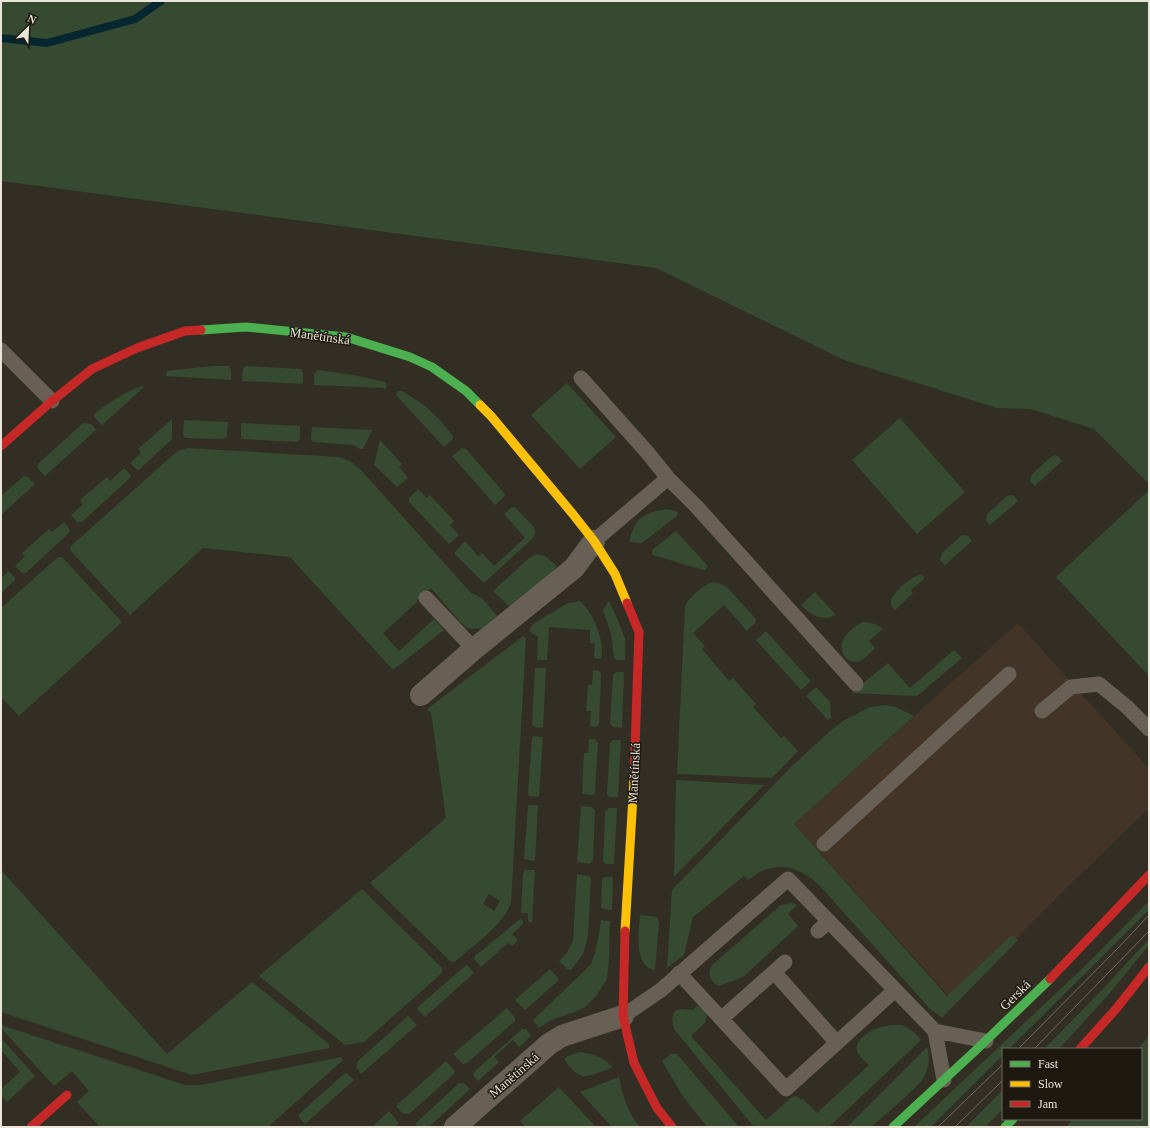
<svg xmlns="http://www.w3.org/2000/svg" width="1150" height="1128" viewBox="0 0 1150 1128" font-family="Georgia,serif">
  <rect width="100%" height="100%" fill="#332e23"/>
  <path fill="#423528" d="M1018,623l131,146v39l-83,81 -112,113 -160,-178z"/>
  <path fill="#354a30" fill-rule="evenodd" d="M1,1h1148v483l-55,-55 -63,-20 -34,-1 -153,-48 -188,-92 -655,-87z
    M213,366h16l2,4v10l-65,-4 1,-5z
    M246,366l55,3 2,3v12l-61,-3 1,-13z
    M318,370l30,4 37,8 2,4 -2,4 -1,-2 -70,-3v-11z
    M567,383l49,54 -36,32 -49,-54z
    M142,386l2,1 -42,38 -6,-6 -2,-4 2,-3c15,-10 29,-21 46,-26z
    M398,391h4l22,14 16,15 13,16v3l-9,8 -48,-52z
    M900,418l65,74 -48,42 -65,-74z
    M172,419v20l-2,2 -30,28 -3,1 -7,-7 11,-10 -3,-4z
    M184,420l44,2 -1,14 -3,3 -39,-1 -2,-4z
    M83,423l8,1 5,6 -51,46 -8,-8v-2l2,-3z
    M241,423l59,3v13l-3,3 -55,-3 -1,-2z
    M312,427l60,3 -9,19h-3l-7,-4 -39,-3 -3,-2z
    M380,440l22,24 -3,3 9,11 -11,9 -23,-22z
    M187,448l152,9 11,4 11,9 110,123 11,5 15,18 -14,12 -10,1 -6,-1 -7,-6 -29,-34 -14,12 1,1 -35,32 16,18 35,-32 10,11 -51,40 -103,-113 -87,-9 -73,67 -60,-65 1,-4 103,-92 4,-3z
    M462,448l4,1 39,45 -1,3 -9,8 -43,-49z
    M1055,455l3,1 4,5 -27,25 -5,-5 2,-7 19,-17z
    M124,468l7,7 -1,3 -47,43 -2,1h-4l-6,-7 12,-11 -3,-4 27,-23 3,4z
    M24,476l4,1 7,7 -34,31v-19z
    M418,489l9,9 3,-3 24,26 -4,4 9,10 -10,9 -40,-42v-4z
    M1149,490v186l-93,-99z
    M1011,495l3,1 4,5 -28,24 -4,-4 1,-7 20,-18z
    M512,507l4,1 18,19c2,5 1,8 -2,12l-47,43h-2l-28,-28v-2l10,-11 13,15 4,-3 12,13 31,-28 -21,-24z
    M668,509l10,3 -1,4 -35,27 -13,-1c7,-26 14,-29 39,-33z
    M64,522l5,6 1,4 -43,40 -4,2 -8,-8 10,-10 -3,-3 27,-24 3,3z
    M676,531l32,35 -3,4h-2l-50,-15 -1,-2 1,-4z
    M964,535l4,1 4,5 -27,24 -5,-5 2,-7 19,-17z
    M537,554l8,2 12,10 -4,6 -44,34 -15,-14 -1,-1 36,-33 5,-3z
    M58,557h4l60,65 -103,94 -18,-19v-89z
    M9,571l6,7v2l-14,13v-15z
    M920,575l3,1 2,2 -14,12 2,3 -18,17c-3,-3 -5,-5 -4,-9 1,-8 22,-26 29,-26z
    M714,582l7,2 6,3 27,30 2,2 -1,4 -8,8 -23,-26 -31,28 12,13 -3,3 27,32 4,-3 23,26 -3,3 28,31 3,-2 14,15 -26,27 -95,-4 8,-168c4,-9 19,-22 29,-24z
    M815,592l21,23c-15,7 -25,0 -35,-10z
    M579,601c13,8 27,42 22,57l-2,1 -5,-1 1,-14 -5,-1v-13l-41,-3 -2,33h-9l-1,-1 1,-22 -9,-6 4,-7 33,-20z
    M609,601l9,19 7,19v21h-9l-2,-3 -3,-23 -8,-24z
    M863,622c9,0 13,2 20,7l-14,12 6,7c-5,5 -11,12 -18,14 -4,0 -8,-1 -11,-4 -13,-14 5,-31 17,-36z
    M765,632h2l43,48v2l-9,8 -45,-50z
    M523,636l3,2 -15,265c-7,21 -39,44 -57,59l-4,-1 -80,-78 76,-65 -15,-105 -4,-4zM489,894l11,7 -6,10 -11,-7z
    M954,650l8,8 -45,38 -66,-3 37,-30 22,25z
    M535,668h11l-3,60 -9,-1 -2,-3z
    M593,670l6,1 2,3 -2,51 -3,2 -6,-1 1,-15h-5l2,-26h4z
    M616,672h8l-2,56 -9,-1 -3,-3 3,-49z
    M815,688h2l13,14 1,16 -3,2 -22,-24z
    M886,705l10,2 18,9 -120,108 153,172 65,-61 6,5 -76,78 -13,-10 -13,-15 -97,-108c-15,-14 -33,-23 -55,-15 -6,2 -11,7 -16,10l-4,-4 -51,41 -9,38 -17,13 5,-78 119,-123 39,-36 13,-10 27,-14z
    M533,736l10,1 -4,60 -10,-1 -1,-2 4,-56z
    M589,739h6l3,3 -3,51 -2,2 -11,-1 2,-41h4z
    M613,740h8l-3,57h-9l-2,-3 3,-51z
    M676,780l88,5 -90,92z
    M528,805h10l-3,56 -11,-2 4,-53z
    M581,806l11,1 3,3 -2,50 -3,4 -13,-2z
    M609,808h8l-3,56h-8l-3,-2 2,-50z
    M1,870l166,184 85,-72 77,62v4l-137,27 -191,-63z
    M525,870h10l-3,53 -4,-2v-8h-7l2,-39z
    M577,874l12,2 2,2 -3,58 -5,18 -12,16 -4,-1 -8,-8 8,-8 6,-13z
    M604,877h9l-1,33 -8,-1 -3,-2 1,-27z
    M362,889l80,79v5l-78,69 -19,3 -86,-69z
    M1149,901v9l-140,139h-6v6l-72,72h-17l172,-162z
    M794,903l3,2 -9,9 10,12 -55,51 -24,9c-9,-4 -12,-13 -7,-21l69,-60z
    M640,915l17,2 2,6 -4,47c-22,-3 -16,-40 -15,-55z
    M520,919l3,2v3l-11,10 6,6 -6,6 -4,-3 -27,24 -7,-8 1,-3z
    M601,920l9,1 -1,35 -2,23 -10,16 -12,12 -10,5 -24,8 -12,8 -6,-8 48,-46 10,-10 4,-11 4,-18z
    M1149,939v6l-40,49 -50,55h-15l57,-58z
    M466,965h1l7,8 -49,44 -8,-8 2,-3z
    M550,969l8,9v3l-33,29 -10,-10z
    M697,1006l5,1 5,8 -2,8 -14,13 75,84 26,-23 4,-1 6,4 1,-1 14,14 52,-48c-4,-4 -11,-9 -12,-14 -4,-18 34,-30 47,-25 6,2 12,8 17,14l-92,87h-75l-80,-98 -2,-11 3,-7 6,-2 12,1z
    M507,1008l8,10v3l-48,42 -4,1 -10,-10z
    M408,1016l9,9 -56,49 -5,-7 2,-6z
    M1,1025l184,60h16l140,-28 2,3 -75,67h-168l-23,-25 12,-11 -17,-20 -18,15 -53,-58z
    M522,1029h4l5,7 -12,11 -6,-7 -19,17 5,5 -21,19 -5,-6 1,-3z
    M1149,1036v91h-83l7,-8h68v-70h-3z
    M1,1038l34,38 -28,26 -6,-7v-6l19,-17 -19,-22z
    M927,1047c3,9 2,20 -2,28 -5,10 -15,17 -23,25 -10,9 -21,18 -31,27h-24z
    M580,1052c15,2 22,5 33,15 -7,3 -27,12 -33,8 -7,-3 -12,-11 -16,-16l4,-3z
    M671,1054h6l62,73h-32l-25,-32 -20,-34z
    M446,1061l9,10 -1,3 -45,40 -7,-1 -6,-7z
    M345,1073l3,1 6,6 -49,44 -6,-7 -1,-2z
    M619,1077c3,18 9,36 21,50h-28l-32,-35z
    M464,1083l6,6 -41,38h-13v-4l42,-39z
    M559,1087l37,40h-70l-6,-6z
    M1003,1090v19l-18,18h-19z
    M389,1111l10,12 -4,4h-23z"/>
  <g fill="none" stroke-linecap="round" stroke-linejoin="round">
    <path stroke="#072730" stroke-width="8" d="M1,38l46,5 88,-24 26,-18"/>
    <path stroke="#696055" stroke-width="15" d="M1,350l51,51
      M581,378l66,74 21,26 28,28 160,178
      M594,541l74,-63
      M426,598l48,51
      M1042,711l29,-24 28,-3 28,23 22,22
      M824,844l185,-170
      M818,931l11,-10
      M774,972l11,-10
      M679,973l107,116 109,-99
      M623,1016l38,-26 127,-111 147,152 9,49
      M722,1018l52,-46 63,71
      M935,1031l51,10"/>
    <path stroke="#696055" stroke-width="22" d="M421,695l53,-46 100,-81 20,-27
      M455,1127l94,-83 13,-8 61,-20"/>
    <path stroke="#4caf50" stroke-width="9" d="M201,330l45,-3 100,10 64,20 22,10 34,24 14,14
      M893,1127l82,-76 75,-72
      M1005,1127l8,-8"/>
    <path stroke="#ffc107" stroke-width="9" d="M480,405l11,11 81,97 22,28 21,33 12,29
      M625,931l9,-152"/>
    <path stroke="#c62828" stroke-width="9" d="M1,446l51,-45 40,-32 45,-21 48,-17 16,-1
      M627,603l12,29 -5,147
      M625,931l-2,85 11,47 23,45 15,19
      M1050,979l99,-104
      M1080,1049l36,-40 33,-42
      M31,1127l36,-32"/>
    <path stroke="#716b61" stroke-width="1" d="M1018,1049l103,-104 28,-30
      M1034,1049l115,-118
      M938,1127l65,-63
      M955,1127l48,-47"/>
  </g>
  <g text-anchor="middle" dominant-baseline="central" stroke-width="3" stroke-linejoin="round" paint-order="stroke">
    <g font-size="13" fill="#ebe5d9" stroke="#1d1910">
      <text transform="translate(320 336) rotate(8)">Manětínská</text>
      <text transform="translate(634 773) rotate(-87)">Manětínská</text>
      <text transform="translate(1015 995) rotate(-44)">Gerská</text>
      <text transform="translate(514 1075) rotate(-41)">Manětínská</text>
    </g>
  </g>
  <rect width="1150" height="1128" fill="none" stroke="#ebe5d9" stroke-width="4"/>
  <rect x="1002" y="1048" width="140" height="72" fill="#1d1910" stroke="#6f6b60"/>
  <rect x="1010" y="1061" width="20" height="6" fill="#4caf50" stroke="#6f6b60"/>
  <text x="1038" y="1068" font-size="12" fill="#ebe5d9">Fast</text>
  <rect x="1010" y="1081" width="20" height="6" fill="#ffc107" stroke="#6f6b60"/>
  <text x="1038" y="1088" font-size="12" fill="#ebe5d9">Slow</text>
  <rect x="1010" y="1101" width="20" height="6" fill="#c62828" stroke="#6f6b60"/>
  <text x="1038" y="1108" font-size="12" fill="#ebe5d9">Jam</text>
  <g transform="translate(28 28) rotate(24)" stroke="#1d1910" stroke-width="3" paint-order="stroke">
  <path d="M0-3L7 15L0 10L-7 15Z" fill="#ebe5d9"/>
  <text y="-6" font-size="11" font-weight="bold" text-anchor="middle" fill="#ebe5d9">N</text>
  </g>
</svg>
